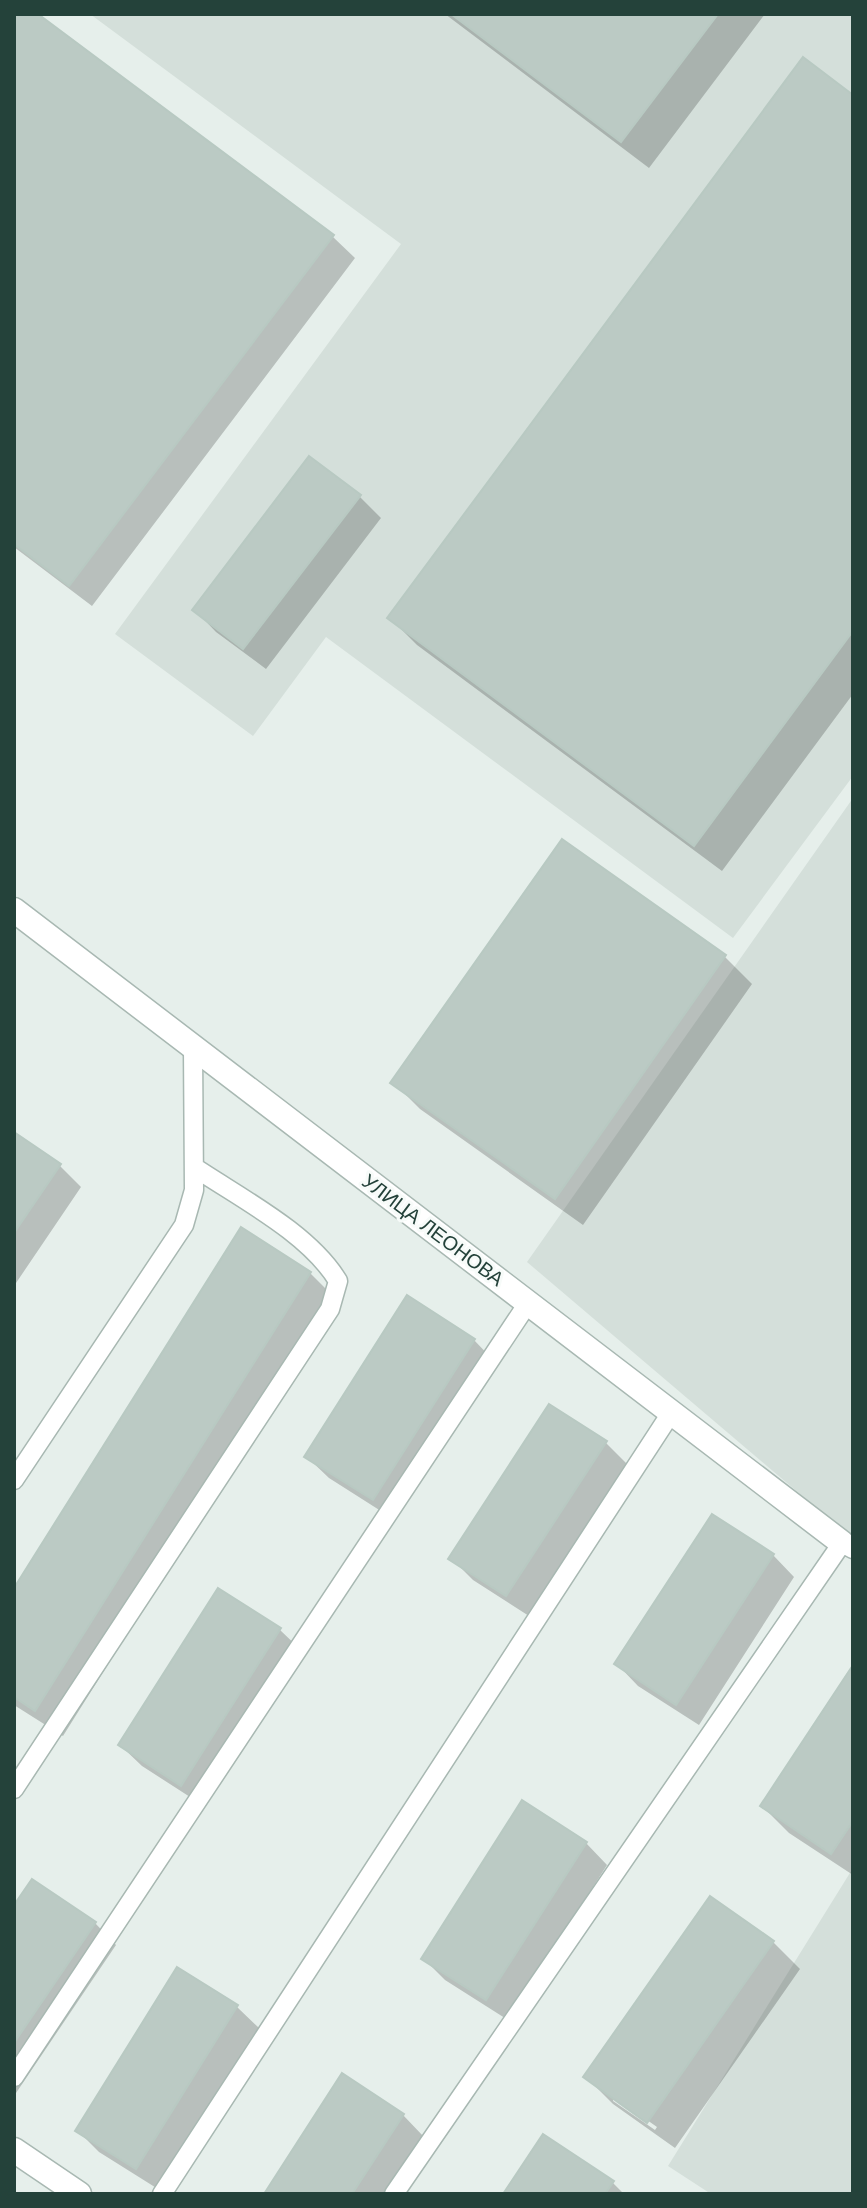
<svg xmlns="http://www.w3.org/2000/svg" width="867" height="2208" viewBox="0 0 867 2208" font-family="Helvetica,sans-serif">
  <rect width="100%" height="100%" fill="#e6efeb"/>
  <path fill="#d4dfda" d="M90,14h763v762l-120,162 -407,-301 -73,99 -138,-102 286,-390z
    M853,798v741l-326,-277z
    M853,1868v326h-142l-43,-28z"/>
  <path fill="#0003" fill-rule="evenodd" d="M14,14h21l298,223 22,21 -263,348 -78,-59z
    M445,14h320l-116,154z
    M853,97v597l-131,177 -305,-226 -27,-27z
    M359,496l22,22 -115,151 -50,-37 -21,-22z
    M562,842l163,115 27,27 -169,241 -163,-116 -27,-27z
    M14,1134l45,31 22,22 -67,99z
    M310,1273l27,27 -274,436 -49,-31v-113z
    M474,1340l21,22 -100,158 -66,-42 -22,-21z
    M606,1443l21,21 -98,152 -56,-36 -22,-22z
    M773,1555l21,22 -95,148 -61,-39 -21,-22z
    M218,1591l62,39 22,21 -98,155 -62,-40 -22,-21z
    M853,1669v206l-64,-42 -27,-27z
    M586,1843l21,22 -99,155 -63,-40 -21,-21z
    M710,1899l63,43 27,27 -125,179 -62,-44 -27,-27zM613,2096l44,31 -2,3 -42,-29z
    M14,1909l81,14 21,22 -102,151z
    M178,1970l59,37 22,21 -101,161 -59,-37 -21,-21z
    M403,2115l21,22 -37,57h-121z
    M613,2183l11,11h-119z"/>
  <path fill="#bbcac4" stroke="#b8c9c2" stroke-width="2" d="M14,14h24l296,221 -265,351 -55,-42z
    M451,14h267l-97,128z
    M803,57l50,38v536l-159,215 -307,-228z
    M309,456l52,39 -118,154 -51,-39z
    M562,839l164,116 -171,244 -165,-116z
    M14,1132l47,32 -47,69z
    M241,1227l70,45 -276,439 -21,-14v-109z
    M407,1295l68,44 -102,161 -69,-43z
    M549,1404l58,37 -101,155 -58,-37z
    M712,1514l62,40 -98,151 -62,-41z
    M218,1588l63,40 -100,158 -63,-41z
    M853,1665v156l-22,33 -71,-48z
    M522,1800l65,42 -101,158 -65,-41z
    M32,1879l64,43 -82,121v-138z
    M710,1896l64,45 -127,182 -64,-46z
    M177,1967l61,38 -102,164 -61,-38z
    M342,2073l62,41 -52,80h-88z
    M543,2134l71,47 -9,13h-102z"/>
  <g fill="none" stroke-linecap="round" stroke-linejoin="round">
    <g stroke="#a8b8b2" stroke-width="21">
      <path id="service" d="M14,1480l170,-255 10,-35 -1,-142
        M14,1789l316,-480 8,-28c-29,-48 -98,-83 -144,-114
        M14,2077l514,-774
        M162,2194l509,-781
        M394,2194l448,-651 11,6"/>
    </g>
    <g stroke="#a8b8b2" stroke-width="27">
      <path id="minor" d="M14,910l828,633
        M14,2150l65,44"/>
    </g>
    <use href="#service" stroke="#fff" stroke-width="18"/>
    <use href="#minor" stroke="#fff" stroke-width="24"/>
  </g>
  <g text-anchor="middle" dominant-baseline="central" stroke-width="6" stroke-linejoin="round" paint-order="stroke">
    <g font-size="20" fill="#24423a" stroke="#f7fbf9">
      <text transform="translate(433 1230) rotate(37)">УЛИЦА ЛЕОНОВА</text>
    </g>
  </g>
  <rect width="867" height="2208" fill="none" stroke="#24423a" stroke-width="32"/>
</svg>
